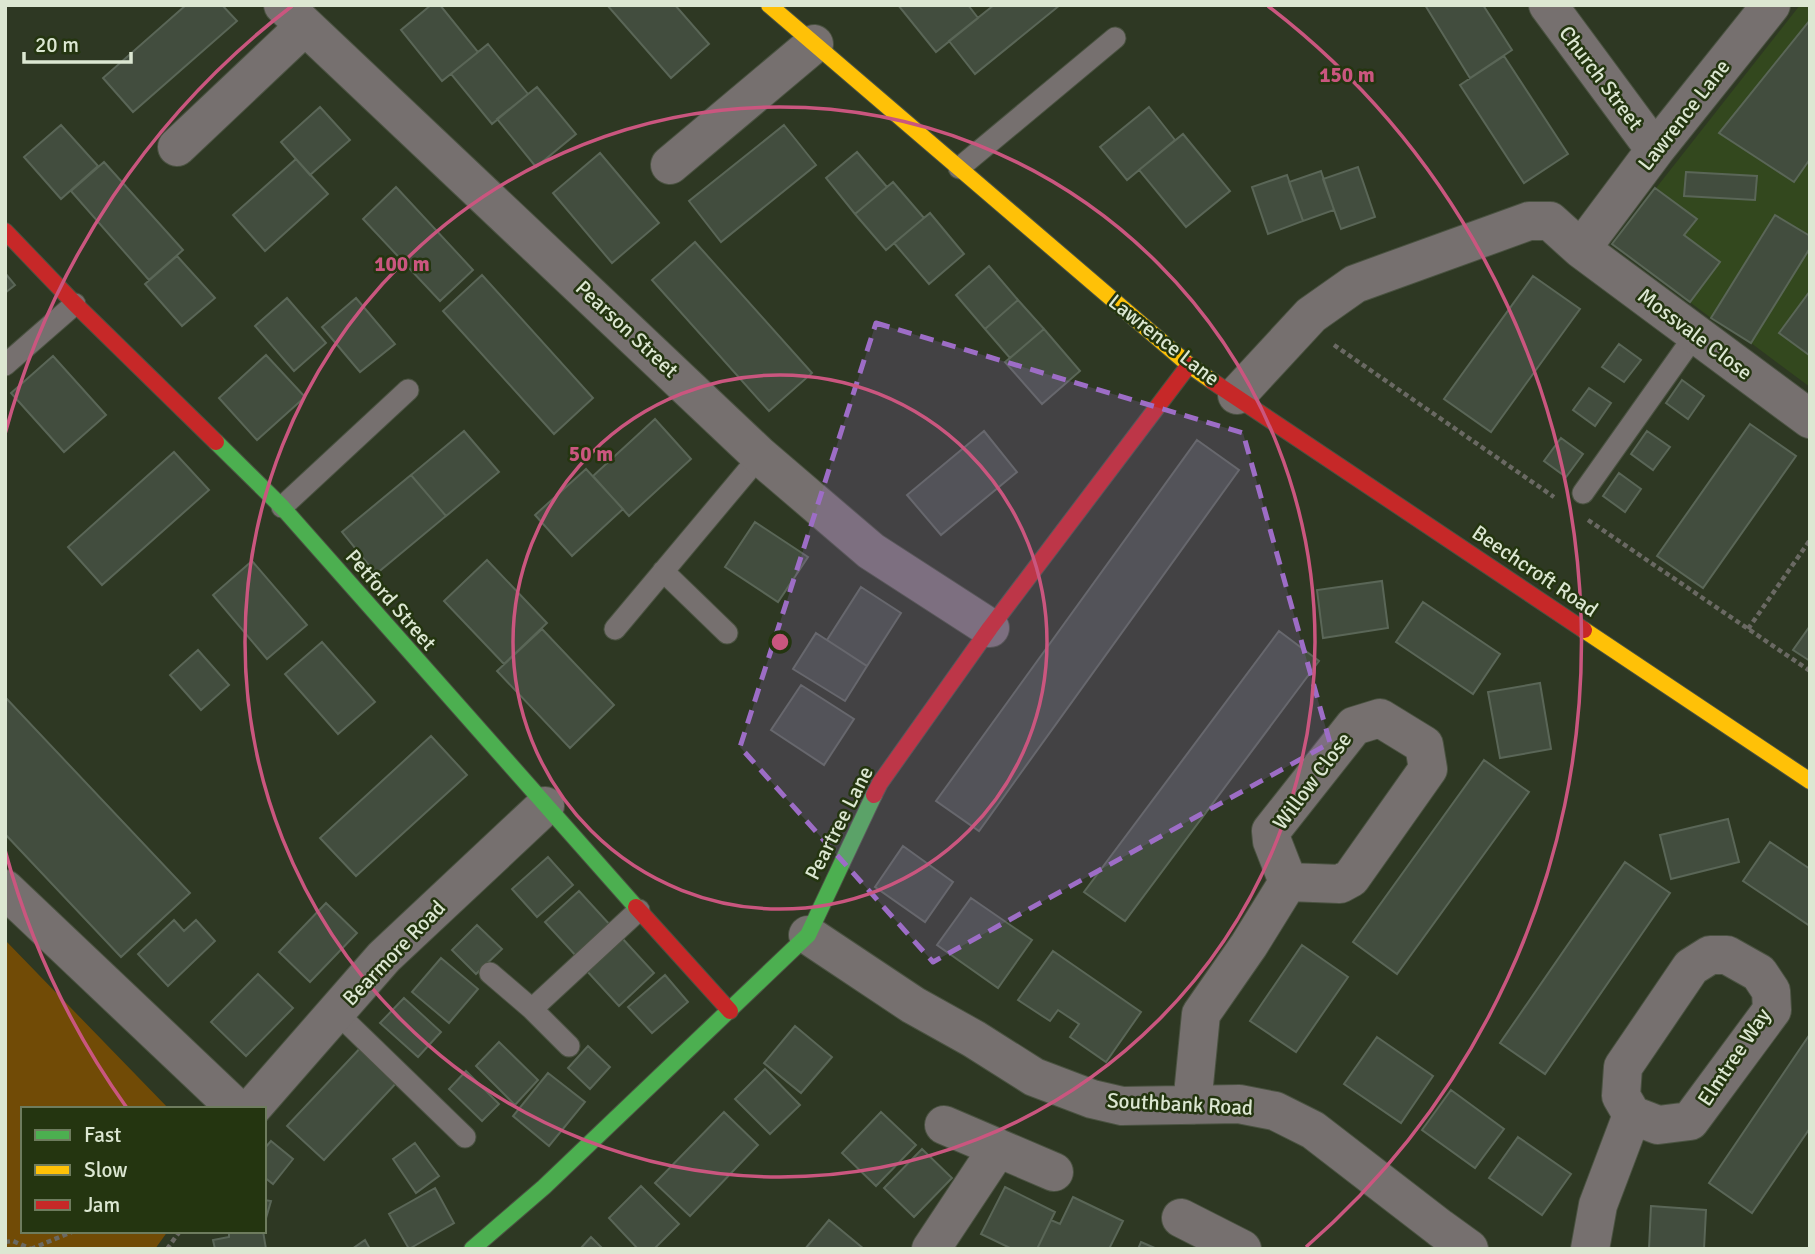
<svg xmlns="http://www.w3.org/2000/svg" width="1815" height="1254" viewBox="0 0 1815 1254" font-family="Signika,sans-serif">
  <rect width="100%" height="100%" fill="#2e3823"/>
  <path fill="#33481e" d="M1800,5h10v382l-59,-44 -40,-25 -99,-74z"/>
  <path fill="#714b06" d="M5,940l164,169h-146v122h145l-13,18h-150z"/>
  <path fill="#424d3e" stroke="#5a6657" stroke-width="2" d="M186,5h36l15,16 -104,91 -30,-34z
    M431,5h9l38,47 -36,29 -41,-51z
    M607,5h68l34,39 -38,34z
    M898,5h70l10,13 -42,34z
    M994,5h66l-85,69 -26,-33z
    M1425,5h58l29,45 -42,28z
    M1810,20v139l-16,23 -75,-49z
    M488,44l40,50 -36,30 -41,-50z
    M1504,56l64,98 -44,29 -64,-98z
    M537,87l39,47 -40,33 -39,-48z
    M320,107l30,33 -40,35 -29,-33z
    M1149,107l26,33 -48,40 -27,-33z
    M61,125l37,41 -37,33 -37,-42z
    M784,125l32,40 -95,77 -32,-41z
    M1183,134l47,57 -44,36 -47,-57z
    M857,152l30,35 -32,27 -29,-36z
    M600,153l59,70 -47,40 -59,-70z
    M296,159l32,35 -63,57 -32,-36z
    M104,162l79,88 -34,30 -78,-89z
    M1358,167l17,50 -34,12 -18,-50z
    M1321,171l13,39 -31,11 -14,-39z
    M1686,172l71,4 -2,24 -71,-4z
    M1287,175l16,46 -35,13 -16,-47z
    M893,182l31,36 -38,32 -31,-36z
    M396,187l77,83 -33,31 -77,-82z
    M1655,188l42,31 -13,16 36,27 -30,40 -78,-58z
    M930,213l34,41 -35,30 -35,-41z
    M1775,215l35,21v12l-59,95 -40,-25z
    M695,242l117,131 -43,38 -117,-131z
    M177,256l38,42 -33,28 -37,-42z
    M989,266l29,34 -33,29 -29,-34z
    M5,273l10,12 -10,8z
    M482,275l111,123 -39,36 -111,-123z
    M1533,276l47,33 -89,123 -47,-33z
    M1810,291v64h-1l-30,-22z
    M287,298l39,45 -32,28 -39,-45z
    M356,298l39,46 -35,28 -38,-45z
    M1018,300l26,29 -34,29 -25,-29z
    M1044,329l36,42 -38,33 -37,-42z
    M1619,344l22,16 -17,22 -22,-15z
    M266,355l39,42 -48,43 -38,-42z
    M53,356l53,59 -42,37 -53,-59z
    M1682,380l22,16 -16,23 -22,-16z
    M1589,388l22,15 -16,23 -22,-16z
    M655,419l36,40 -62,57 -36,-40z
    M1750,424l46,32 -93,132 -46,-32z
    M464,431l35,41 -53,44 -35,-41z
    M984,431l33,41 -76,63 -34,-40z
    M1647,431l23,16 -17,23 -22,-16z
    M1561,438l22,16 -17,23 -22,-16z
    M1197,440l42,30 -260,361 -43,-30z
    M174,452l35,38 -107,95 -34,-38z
    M586,469l37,40 -51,47 -37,-41z
    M1619,473l22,16 -16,23 -22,-16z
    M411,475l35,41 -70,58 -34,-42z
    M755,522l53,35 -30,45 -53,-35z
    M487,560l60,63 -43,41 -60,-63z
    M252,561l55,64 -40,34 -54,-64z
    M1382,581l6,47 -65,10 -6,-48z
    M861,587l40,26 -34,53 -40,-26z
    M1423,602l77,52 -27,40 -77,-52z
    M1810,626v35l-17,-11z
    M542,629l72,76 -44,43 -73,-77z
    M1279,631l40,30 -194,260 -41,-29z
    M816,633l51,33 -22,35 -52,-32z
    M322,642l53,60 -37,32 -53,-60z
    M198,650l31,35 -28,25 -31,-35z
    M1540,683l11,66 -51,9 -12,-66z
    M801,685l53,34 -30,46 -53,-35z
    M5,697l185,196 -69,64 -116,-123z
    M431,736l36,39 -111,101 -36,-38z
    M1484,760l45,32 -132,182 -44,-32z
    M1728,819l11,43 -68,17 -11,-44z
    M1770,842l40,27v57l-67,-45z
    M903,846l50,36 -28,40 -50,-35z
    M548,857l25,28 -36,32 -25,-28z
    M1625,862l45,31 -125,181 -45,-31z
    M579,891l32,35 -34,31 -32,-35z
    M971,898l61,42 -34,48 -61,-43z
    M326,903l31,30 -47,49 -31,-30z
    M174,920l10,11 12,-11 19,21 -47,45 -30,-32z
    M477,925l25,24 -26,25 -24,-24z
    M622,938l32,35 -35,33 -33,-36z
    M1302,945l46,32 -52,75 -46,-31z
    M1053,951l88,61 -35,50 -36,-25 9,-13 -21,-14 -8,11 -32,-21z
    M441,958l37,31 -29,34 -37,-31z
    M258,974l35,34 -47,48 -35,-34z
    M665,975l23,27 -36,31 -24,-26z
    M404,998l37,34 -23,25 -38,-34z
    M795,1026l37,31 -31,36 -37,-30z
    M1810,1034v94l-58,85 -43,-30z
    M1377,1037l56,39 -32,47 -57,-39z
    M499,1042l39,38 -23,25 -39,-39z
    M364,1044l36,35 -76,81 -37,-34z
    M588,1046l22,21 -20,22 -22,-21z
    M765,1069l35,36 -30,29 -35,-35z
    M466,1071l33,33 -17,17 -33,-32z
    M548,1073l37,29 -36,44 -36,-30z
    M1451,1090l53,39 -29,39 -53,-38z
    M724,1112l34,33 -68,71 -35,-33z
    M881,1112l35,33 -40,41 -34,-33z
    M1518,1137l53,37 -29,41 -53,-37z
    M271,1141l22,18 -20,25 -9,-7v-28z
    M415,1143l24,33 -23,17 -23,-34z
    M922,1149l30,29 -38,39 -30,-29z
    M641,1186l38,38 -25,25h-16l-29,-31z
    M1005,1187l50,25 -18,37h-25l-31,-15z
    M435,1188l19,35 -45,26 -20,-35z
    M1073,1197l50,24 -14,28h-72l14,-29 9,4z
    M264,1200l7,1 -7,24z
    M1651,1206l55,4 -2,39h-55z
    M829,1220l35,29h-59z
    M229,1231h34l3,18h-51l-2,-9 16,-3z
    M591,1237l12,12h-23z
    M365,1240l5,9h-18z
    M1141,1242l16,7h-19z"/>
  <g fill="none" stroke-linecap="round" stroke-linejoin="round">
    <g stroke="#4a5241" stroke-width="23">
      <path id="lane" d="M959,168l156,-130
        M5,365l70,-61
        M1583,493l112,-158
        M282,507l126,-117
        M663,571l64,62
        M615,629l145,-173
        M490,973l42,36 37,37
        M532,1009l107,-99
        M336,1012l129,125"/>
    </g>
    <g stroke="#4a5241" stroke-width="40">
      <path id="street" d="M283,5l477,451 111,95 119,77
        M1548,5l107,145
        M177,147l128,-121
        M670,165l144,-121
        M1581,249l229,170
        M1237,395l74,-80 44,-31 174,-63h21l31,28 74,-99 116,-145
        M5,889l232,220
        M808,935l105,70 61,34 60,38 58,22 30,7 117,-2 36,7 38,19 127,98 29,21
        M1710,955h17l32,18 12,18 1,19 -82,111 -32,4 -26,-10 -11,-19 2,-29 68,-100z
        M1192,1105l9,-91 48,-69 39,-63 -16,-41 -1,-10 83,-105 26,-8 44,27 4,24 -77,109 -11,6 -52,-2
        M251,1109l133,-152 161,-151
        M944,1125l110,47
        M1181,1218l61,31
        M931,1249l67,-101
        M1590,1249l8,-44 34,-90"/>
    </g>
    <g stroke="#4a5241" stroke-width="18">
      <path id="fast" d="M216,442l66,65 354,400
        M472,1249l72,-62 264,-252 66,-140"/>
    </g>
    <g stroke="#4a5241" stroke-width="18">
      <path id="slow" d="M769,5l420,360 23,16
        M1584,630l226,151"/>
    </g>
    <g stroke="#4a5241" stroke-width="18">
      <path id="jam" d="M5,231l70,73 141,138
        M1212,381l372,249
        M874,795l6,-12 110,-155 199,-263
        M636,907l94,104"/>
    </g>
    <path stroke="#6a6963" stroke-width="4.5" stroke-dasharray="5 3.5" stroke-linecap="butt" d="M1334,345l220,152
      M1588,520l222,151
      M1748,629l62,-89
      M5,1242l8,-1 18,8
      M31,1249l43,-18
      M167,1249l13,-18"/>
    <use href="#lane" stroke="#76706f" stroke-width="21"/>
    <use href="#street" stroke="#76706f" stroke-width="38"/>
    <use href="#fast" stroke="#4caf50" stroke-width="16"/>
    <use href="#slow" stroke="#ffc107" stroke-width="16"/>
    <use href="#jam" stroke="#c62828" stroke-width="16"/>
  </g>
  <path fill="#9d6dc6" fill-opacity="0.2" stroke="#9d6dc6" stroke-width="5" stroke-dasharray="14 9" stroke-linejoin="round" d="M876,323l367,110 87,310 -397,219 -193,-215z"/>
  <g fill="none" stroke="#ca567f" stroke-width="3.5">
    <circle cx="780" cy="642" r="267"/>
    <circle cx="780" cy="642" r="535"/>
    <path d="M127 1108A802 802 0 0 1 5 850M5 434A802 802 0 0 1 292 6M1268 6A802 802 0 0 1 1306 1247"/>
  </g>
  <g text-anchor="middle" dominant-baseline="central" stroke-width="5" stroke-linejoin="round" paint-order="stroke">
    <g font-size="21" fill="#dce7d2" stroke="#243510">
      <text transform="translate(1601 78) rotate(53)">Church Street</text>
      <text transform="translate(1684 115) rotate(-52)">Lawrence Lane</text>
      <text transform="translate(627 329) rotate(43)">Pearson Street</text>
      <text transform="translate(1695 334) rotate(37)">Mossvale Close</text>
      <text transform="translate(1164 340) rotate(38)">Lawrence Lane</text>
      <text transform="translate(1535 571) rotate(34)">Beechcroft Road</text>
      <text transform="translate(391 600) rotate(49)">Petford Street</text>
      <text transform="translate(1312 781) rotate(-53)">Willow Close</text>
      <text transform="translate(839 823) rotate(-63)">Peartree Lane</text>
      <text transform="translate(394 953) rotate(-46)">Bearmore Road</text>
      <text transform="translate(1734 1057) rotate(-56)">Elmtree Way</text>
      <text transform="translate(1180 1104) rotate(3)">Southbank Road</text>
    </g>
  </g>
  <circle cx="780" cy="642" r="10" fill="#ca567f" stroke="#243510" stroke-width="3.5"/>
  <g font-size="21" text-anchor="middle" font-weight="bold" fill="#ca567f" stroke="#243510" stroke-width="5" stroke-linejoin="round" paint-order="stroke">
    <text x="1347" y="82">150 m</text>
    <text x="402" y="271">100 m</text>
    <text x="591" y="461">50 m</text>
  </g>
  <rect width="1815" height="1254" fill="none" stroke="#dce7d2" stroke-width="14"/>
  <rect x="21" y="1107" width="245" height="126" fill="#243510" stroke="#6e7c5e" stroke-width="2"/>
  <rect x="35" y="1130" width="35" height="10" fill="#4caf50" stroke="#6e7c5e" stroke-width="2"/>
  <text x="84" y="1142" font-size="21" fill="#dce7d2">Fast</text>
  <rect x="35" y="1165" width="35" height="10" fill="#ffc107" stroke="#6e7c5e" stroke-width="2"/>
  <text x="84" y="1177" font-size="21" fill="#dce7d2">Slow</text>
  <rect x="35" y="1200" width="35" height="10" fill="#c62828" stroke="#6e7c5e" stroke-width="2"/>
  <text x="84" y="1212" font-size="21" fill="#dce7d2">Jam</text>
  <path d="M24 52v10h107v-10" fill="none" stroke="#dce7d2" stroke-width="3.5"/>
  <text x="35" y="52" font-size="21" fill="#dce7d2" stroke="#243510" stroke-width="5" paint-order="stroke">20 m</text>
</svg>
